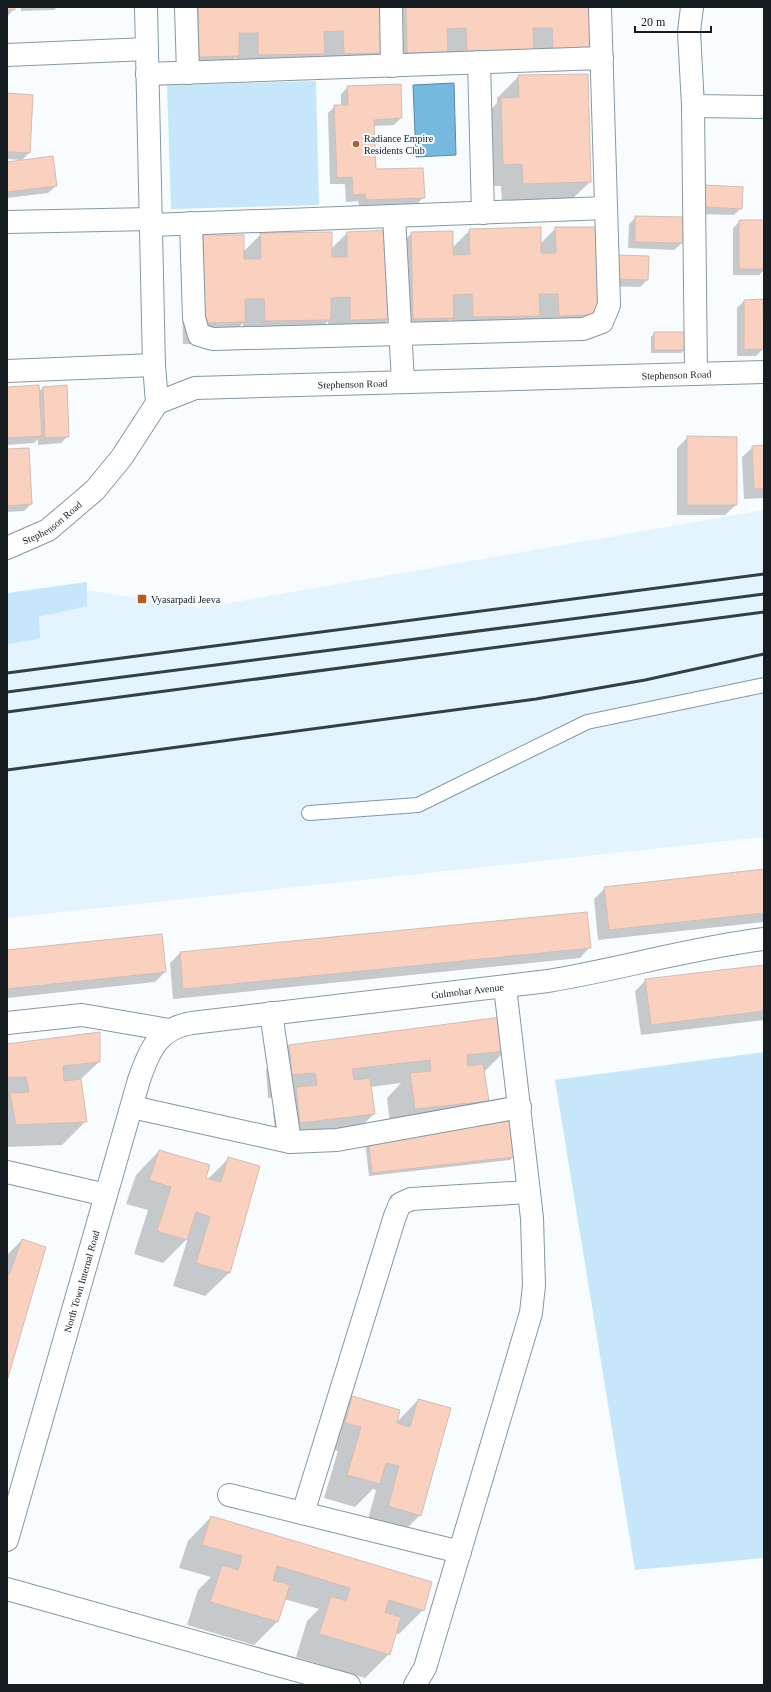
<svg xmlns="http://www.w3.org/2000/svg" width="771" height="1692" viewBox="0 0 771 1692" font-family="'Times New Roman',serif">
  <rect width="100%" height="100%" fill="#f8fcff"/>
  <path fill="#e3f4fe" d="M764,510v327l-757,81v-316l86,-11 107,17z"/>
  <path fill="#c6e7fa" d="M316,81l3,124 -148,4 -4,-124z
    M87,582v24l-48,11 1,22 -33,5v-51z
    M764,1052v506l-129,12 -80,-490z"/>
  <path fill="#75b9de" stroke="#588aa5" d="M454,83l2,72 -40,2 -3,-72z"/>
  <path fill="#0003" d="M7,7h7v2l-7,8z
    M21,7h36l-3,3 -33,1z
    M176,7h205l1,46 -21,22h-39v-20l-20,20 -65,2 -1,-20 -20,20 -39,1z
    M384,7h206l1,42 -22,22 -38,1 -1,-20 -144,22z
    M519,76l71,106 -22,21 -66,2 -1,-19h-19l-2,-65 17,-18v-5z
    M400,85l1,33 -7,7 -20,1 1,44 49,27 -7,7 -58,2 -1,-5 -12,1 -1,-18h-15l-2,-71 7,-7h6v-12l7,-7z
    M7,94l22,59 -7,7 -15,-1z
    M7,163l49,23 -8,7 -41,5z
    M698,193l43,15 -7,7 -36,-1z
    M636,217l46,26 -8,7 -46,-2 1,-24z
    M740,221h24v49l-5,5h-26v-47z
    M556,228l41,87 -60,23v-20l-20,19 -65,1 -1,-19 -20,20 -39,2 -2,-87 22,-21 40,15 18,-18 70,14z
    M347,233l42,86 -22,22h-38l-1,-20 -20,20 -65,2v-20l-21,21h-39l-2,-86 22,-22 40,16 18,-18 70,15z
    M610,263l37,17 -7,7 -31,-1z
    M762,300l1,49 -7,7h-19v-48l7,-7z
    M654,333l30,17 -3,3h-30v-16z
    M66,386l2,50 -7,7 -23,2v-6l-4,4 -27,2v-57l31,4 5,-4z
    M688,437l48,68 -11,10h-48v-67z
    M764,446v52l-20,1 -2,-42 11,-10z
    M7,450l24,54 -7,7 -17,1z
    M764,870v52l-166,18 -4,-41 11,-11z
    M590,947l-10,11 -407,41 -3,-36 10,-10z
    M7,951l158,21 -10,10 -148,16z
    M764,966v54l-123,15 -6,-44 11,-11z
    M7,1045l92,17 -19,18 6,41 -24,24 -55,2z
    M289,1045l216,6 -22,22 5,28 -24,23 -73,8 -4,-34 14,-15 -31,4 4,27 -24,23 -73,9 -4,-34 16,-16 -21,2 -2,-29z
    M365,1141l148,16 -3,3 -141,16z
    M159,1151l49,28 21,-21v115l-24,23 -32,-10 15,-48 -25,25 -29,-9 14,-44 -22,-6 10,-29z
    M22,1240l-15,138v-123z
    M352,1398l44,25 22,-23 2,115 -24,24 -31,-9 11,-40 -3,-1 -18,18 -31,-9 14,-47 -16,-5 6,-25z
    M211,1517l212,93 -24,24 -4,-1 -6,21 -24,24 -69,-21 11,-36 12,-12 -35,-10 -7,23 -23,23 -67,-20 11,-35 13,-13 -32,-9 9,-27z"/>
  <path fill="#f9d1be" stroke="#d2bdb4" d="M7,7h8v3h-8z
    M198,7h184l1,46 -39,1 -1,-23 -19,1 1,22 -67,1v-22h-19v23l-40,1z
    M406,7h185l1,42 -39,1 -1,-22h-19l1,22 -67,1 -1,-23 -19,1 1,23 -41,1z
    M588,74l3,108 -68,2 -1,-20 -19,1 -2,-67 18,-1 -1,-22z
    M401,84l1,34 -28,2 2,49 47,-1 2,30 -59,2 -1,-6 -12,1 -1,-18 -15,1 -3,-73h14l-1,-19z
    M7,93l26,2 -3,58 -23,-1z
    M53,156l4,30 -50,6v-30z
    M705,185l38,2 -1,22 -38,-2z
    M635,216l48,1v26l-48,-1z
    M739,220h25v49h-25z
    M541,227v26h15l-1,-26h41l2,88 -39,1 -1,-22h-19l1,22 -67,1 -1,-23 -19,1 1,23 -41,1 -2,-87 42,-1v24l17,-1 -1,-25z
    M388,230l2,89 -40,1v-23l-19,1v22l-66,1 -1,-22h-19v23l-40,1 -2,-88h41v24h17l-1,-26 72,-1v25h15v-25z
    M616,255l33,1 -1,24 -32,-1z
    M763,299l1,50 -20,1v-50z
    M654,332h31v18h-31z
    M39,385l3,51 -35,2v-51z
    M67,385l2,52 -24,1 -2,-51z
    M687,436l50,1v68h-50z
    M764,445v44h-10l-2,-43z
    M29,448l3,56 -25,2v-57z
    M764,869v44l-155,17 -5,-43z
    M587,912l4,36 -408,41 -3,-37z
    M162,934l4,38 -159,17v-39z
    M764,965v46l-113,14 -6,-46z
    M501,1017l5,34 -39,4 1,11 15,-2 6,37 -74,8 -5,-36 21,-2 -1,-11 -78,9 2,11 16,-2 5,36 -75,9 -4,-36 21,-2 -2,-12 -23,2 -3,-30z
    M100,1032v30l-37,4 1,15 17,-2 6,43 -71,3 -6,-32 19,-1 -3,-15 -19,1v-34z
    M510,1121l4,36 -142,16 -4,-36z
    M159,1150l51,15 -4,13 15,4 7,-25 32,9 -30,107 -34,-10 14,-46 -14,-5 -9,28 -30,-9 14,-44 -22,-7z
    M22,1239l24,8 -39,134v-106h2z
    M352,1396l48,14 -3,13 13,4 8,-28 33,9 -30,108 -33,-10 11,-40 -13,-3 -6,21 -33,-9 14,-48 -16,-4z
    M211,1516l221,66 -8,29 -35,-11 -4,12 16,5 -11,38 -71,-21 12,-38 15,5 4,-13 -73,-22 -4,14 17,5 -12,37 -68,-20 12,-37 16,5 4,-14 -40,-11z"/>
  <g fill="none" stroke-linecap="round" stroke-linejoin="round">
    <g stroke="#8498a3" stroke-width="16">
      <path id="service" d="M309,813l109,-8 169,-83 177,-37"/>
    </g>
    <g stroke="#8498a3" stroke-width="24">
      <g id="minor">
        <path d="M186,7l2,66"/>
        <path d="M391,7l1,59"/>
        <path d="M692,7l-3,25 4,74 3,268"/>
        <path d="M7,55l140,-6"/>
        <path d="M479,62l4,151"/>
        <path d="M147,74l455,-16"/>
        <path d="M693,106l71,1"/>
        <path d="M394,216l9,166"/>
        <path d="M7,222l144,-3"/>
        <path d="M191,223l3,95 5,17 14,4 370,-10 19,-7 7,-17 -9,-298"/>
        <path d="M151,225l455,-17"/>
        <path d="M7,371l147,-6"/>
        <path d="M271,1013l19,129"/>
        <path d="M7,1023l75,-8 87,15"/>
        <path d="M132,1107l158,35 47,-2 183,-33"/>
        <path d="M7,1172l99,23"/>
        <path d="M229,1495l231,57"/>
        <path d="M303,1513l92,-297 5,-12 11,-5 118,-7"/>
        <path id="s1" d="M7,1540l132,-460c10,-29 19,-52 53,-57l356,-42c72,-12 143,-33 216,-42"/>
        <path d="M7,1589l342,96"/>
        <path d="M415,1685l10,-17 106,-355 3,-28 -2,-67 -27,-231"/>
      </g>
    </g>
    <g stroke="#8498a3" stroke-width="24">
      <path id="tertiary" d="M146,7l8,358 3,38"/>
    </g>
    <g stroke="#8498a3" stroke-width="24">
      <g id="secondary">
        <path id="s2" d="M7,548l41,-18 47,-40 27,-33 35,-54 38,-15 569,-16"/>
      </g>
    </g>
    <use href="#service" stroke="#fff" stroke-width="14"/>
    <use href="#minor" stroke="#fff" stroke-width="22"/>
    <use href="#tertiary" stroke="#fff" stroke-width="22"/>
    <use href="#secondary" stroke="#fff" stroke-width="22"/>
    <path stroke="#373e42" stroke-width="3" d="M7,673l757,-99
      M7,692l757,-98
      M7,712l757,-100
      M7,770l529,-71 109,-19 119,-26"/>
  </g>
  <g fill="#bc5921" stroke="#f8fcff" stroke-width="1.5">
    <circle cx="356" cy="144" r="4"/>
    <rect x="137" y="594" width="10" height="10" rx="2"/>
  </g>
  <g text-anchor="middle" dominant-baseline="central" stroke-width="4" stroke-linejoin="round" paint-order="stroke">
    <g font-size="10" fill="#151d21" stroke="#f8fcff" text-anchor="start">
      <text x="364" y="138">Radiance Empire<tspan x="364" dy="12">Residents Club</tspan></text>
      <text x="151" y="599">Vyasarpadi Jeeva</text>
    </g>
    <g font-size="10" fill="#151d21" stroke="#f8fcff">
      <text stroke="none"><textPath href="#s2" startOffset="736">Stephenson Road</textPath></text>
      <text stroke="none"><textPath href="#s2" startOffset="412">Stephenson Road</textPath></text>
      <text stroke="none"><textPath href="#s2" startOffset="52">Stephenson Road</textPath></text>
      <text stroke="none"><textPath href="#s1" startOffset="839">Gulmohar Avenue</textPath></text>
      <text stroke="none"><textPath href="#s1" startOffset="269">North Town Internal Road</textPath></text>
    </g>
  </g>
  <rect width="771" height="1692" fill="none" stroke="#151d21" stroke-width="16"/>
  <path d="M635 26v6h76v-6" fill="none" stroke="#151d21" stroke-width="2"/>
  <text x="641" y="26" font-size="12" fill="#151d21" stroke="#f8fcff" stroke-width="3" paint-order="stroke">20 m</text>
</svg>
